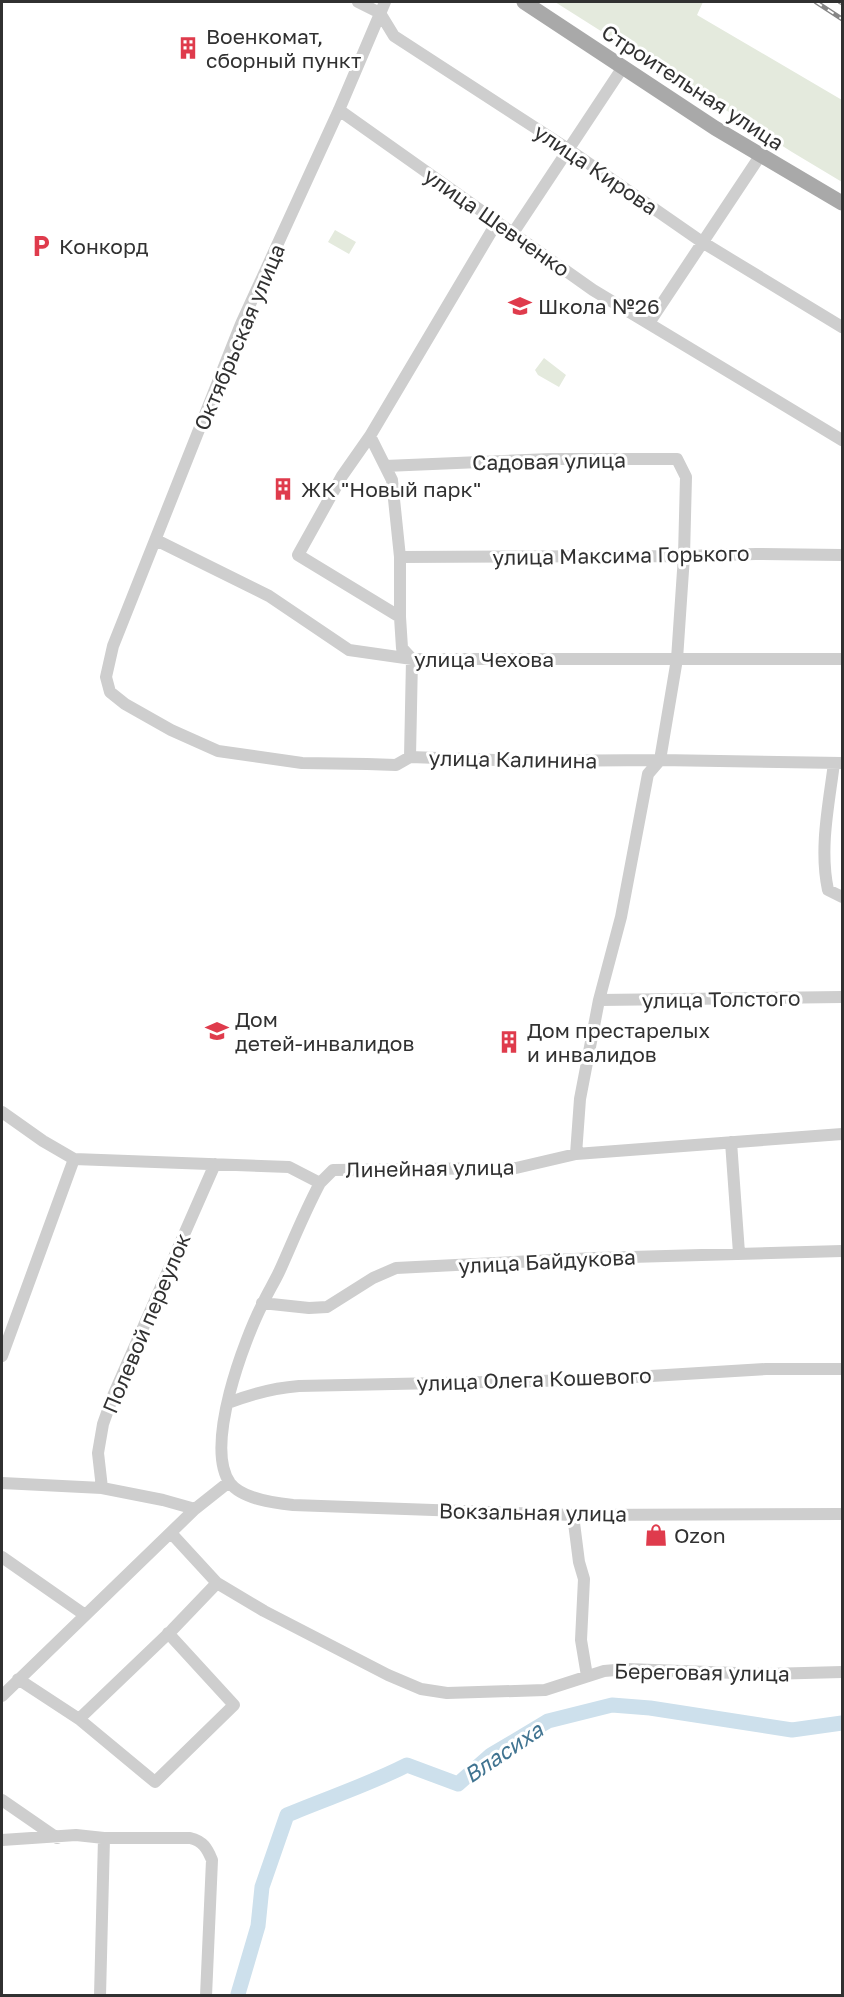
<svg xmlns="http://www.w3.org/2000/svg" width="844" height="1997" viewBox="0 0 844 1997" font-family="'Golos Text',sans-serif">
  <rect width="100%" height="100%" fill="#fff"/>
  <path fill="#e4eadd" d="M555,2h148l-6,13 145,85v82l-50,-30z
    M335,230l21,12 -7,12 -21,-12z
    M544,358l22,17 -7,12 -21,-12 -3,-5z"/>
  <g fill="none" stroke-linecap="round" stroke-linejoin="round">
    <path stroke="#cde0ec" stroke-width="15" d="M239,1996l-1,-2 20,-68 4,-39 25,-72c40,-17 81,-30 120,-50l51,19 33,-29 57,-34 64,-16 38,3 142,22 50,-7"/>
    <path stroke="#cecece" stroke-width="12" d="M358,2l22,11 14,23 174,113 134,93 140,85
      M385,2l-46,108 -98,214 -128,322 -7,31 4,15 15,12 46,26 47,21 84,12 65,1 29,1 14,-8 116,4 134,-1 182,3
      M339,110l254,180 249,150
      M513,233l110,-166
      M649,323l111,-167
      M370,436l-28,40 -44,79 102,62v-60l-8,-77 -22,-44 127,-214
      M385,466l165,-7h127l9,18 -2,79 -7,103 -17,101 -12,14 -27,143 -22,83 -19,99 -4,55
      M156,540l113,56 80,54 63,9h430
      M400,557l284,-1 72,-2 86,1
      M400,617l2,31 10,11 -2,98
      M834,763c-5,41 -15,85 -6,127l14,7
      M599,1000l243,-3
      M2,1112l41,29 31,18 215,8 31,16 13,-13 183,-2 60,-14 266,-20
      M731,1142l8,111
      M320,1183c-15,28 -27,58 -40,87 -5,11 -12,22 -17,33 -19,37 -59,143 -33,180 12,16 44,20 63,22l280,10 269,-1
      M262,1303l47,5 18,-1 46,-29 23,-10 199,-10 247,-7
      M2,1356l72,-197
      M228,1403c23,-9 46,-15 71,-17l286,-6 181,-11h76
      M2,1483l100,5 61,12 32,9
      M102,1488l-4,-35 5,-29 10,-28 102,-232
      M573,1515l6,47 5,17 -3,61 6,36
      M171,1533l46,50 47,28 124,64 33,14 26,4 98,-3 59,-19 23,-2 140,5 75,-2
      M2,1557l83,58
      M18,1679l61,40 93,-89 45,-47
      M2,1696l193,-187 34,-27
      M79,1719l76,63 79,-77 -66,-72
      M2,1800l55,38
      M2,1840l74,-5 28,3h86c13,3 17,10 22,22l-6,136
      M100,1996l4,-158"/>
    <path stroke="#a9a9a9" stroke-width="15" d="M524,2l191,126 127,75"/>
    <g stroke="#868686" stroke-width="4.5">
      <path id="rail" d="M816,2l26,17
        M840,2l2,1"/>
    </g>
    <use href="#rail" stroke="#fff" stroke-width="2" stroke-dasharray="7" stroke-linecap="butt"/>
  </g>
  <defs>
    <g id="building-bare" transform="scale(1.8)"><path d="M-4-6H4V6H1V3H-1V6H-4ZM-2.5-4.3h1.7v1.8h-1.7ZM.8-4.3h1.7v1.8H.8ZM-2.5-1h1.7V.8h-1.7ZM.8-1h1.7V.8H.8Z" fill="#df3b4c" stroke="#fff" stroke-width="2.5" paint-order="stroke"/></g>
    <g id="parking-bare" transform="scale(1.8)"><path d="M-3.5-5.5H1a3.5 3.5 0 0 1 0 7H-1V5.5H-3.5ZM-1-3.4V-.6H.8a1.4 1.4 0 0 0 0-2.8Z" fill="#df3b4c" stroke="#fff" stroke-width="2.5" paint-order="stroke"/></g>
    <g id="school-bare" transform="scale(1.8)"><path d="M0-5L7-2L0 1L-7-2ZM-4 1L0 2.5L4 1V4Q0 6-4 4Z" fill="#df3b4c" stroke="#fff" stroke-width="2.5" paint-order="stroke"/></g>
    <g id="shop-bare" transform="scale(1.8)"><path d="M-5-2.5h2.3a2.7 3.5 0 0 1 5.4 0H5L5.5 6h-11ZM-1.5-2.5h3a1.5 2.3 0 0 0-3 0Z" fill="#df3b4c" stroke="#fff" stroke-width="2.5" paint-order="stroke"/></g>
  </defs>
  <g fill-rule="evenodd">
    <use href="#building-bare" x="188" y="48"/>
    <use href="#parking-bare" x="41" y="246"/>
    <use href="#school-bare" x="520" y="306"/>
    <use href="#building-bare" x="283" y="489"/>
    <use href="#school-bare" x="217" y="1031"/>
    <use href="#building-bare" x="509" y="1042"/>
    <use href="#shop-bare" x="656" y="1535"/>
  </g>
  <g text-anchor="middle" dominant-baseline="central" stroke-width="6" stroke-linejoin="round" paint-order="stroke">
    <g font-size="21" fill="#313131" stroke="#fff" text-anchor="start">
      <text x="206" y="36">Военкомат,<tspan x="206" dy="24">сборный пункт</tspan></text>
      <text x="59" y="246">Конкорд</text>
      <text x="538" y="306">Школа №26</text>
      <text x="301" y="489">ЖК "Новый парк"</text>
      <text x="235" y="1019">Дом<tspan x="235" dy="24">детей-инвалидов</tspan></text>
      <text x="527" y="1030">Дом престарелых<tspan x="527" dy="24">и инвалидов</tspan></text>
      <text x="674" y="1535">Ozon</text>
    </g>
    <g font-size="21" fill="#313131" stroke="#fff">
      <text transform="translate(693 87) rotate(33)">Строительная улица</text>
      <text transform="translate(596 169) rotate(34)">улица Кирова</text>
      <text transform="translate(497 222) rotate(35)">улица Шевченко</text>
      <text transform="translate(239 337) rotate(-67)">Октябрьская улица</text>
      <text transform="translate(549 461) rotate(-1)">Садовая улица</text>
      <text transform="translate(621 555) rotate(-1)">улица Максима Горького</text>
      <text x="484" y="659">улица Чехова</text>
      <text transform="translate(513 759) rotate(1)">улица Калинина</text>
      <text transform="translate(721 999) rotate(-1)">улица Толстого</text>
      <text transform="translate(430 1168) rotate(-1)">Линейная улица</text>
      <text transform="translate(547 1261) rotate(-3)">улица Байдукова</text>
      <text transform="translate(146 1323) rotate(-67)">Полевой переулок</text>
      <text transform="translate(534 1379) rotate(-2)">улица Олега Кошевого</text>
      <text transform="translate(533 1512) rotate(1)">Вокзальная улица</text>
      <text transform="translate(702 1672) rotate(1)">Береговая улица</text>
    </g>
    <g font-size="22" font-style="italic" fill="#417491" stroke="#fff">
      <text transform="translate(503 1752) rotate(-34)">Власиха</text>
    </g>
  </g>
  <rect width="844" height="1997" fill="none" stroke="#313131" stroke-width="6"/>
</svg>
